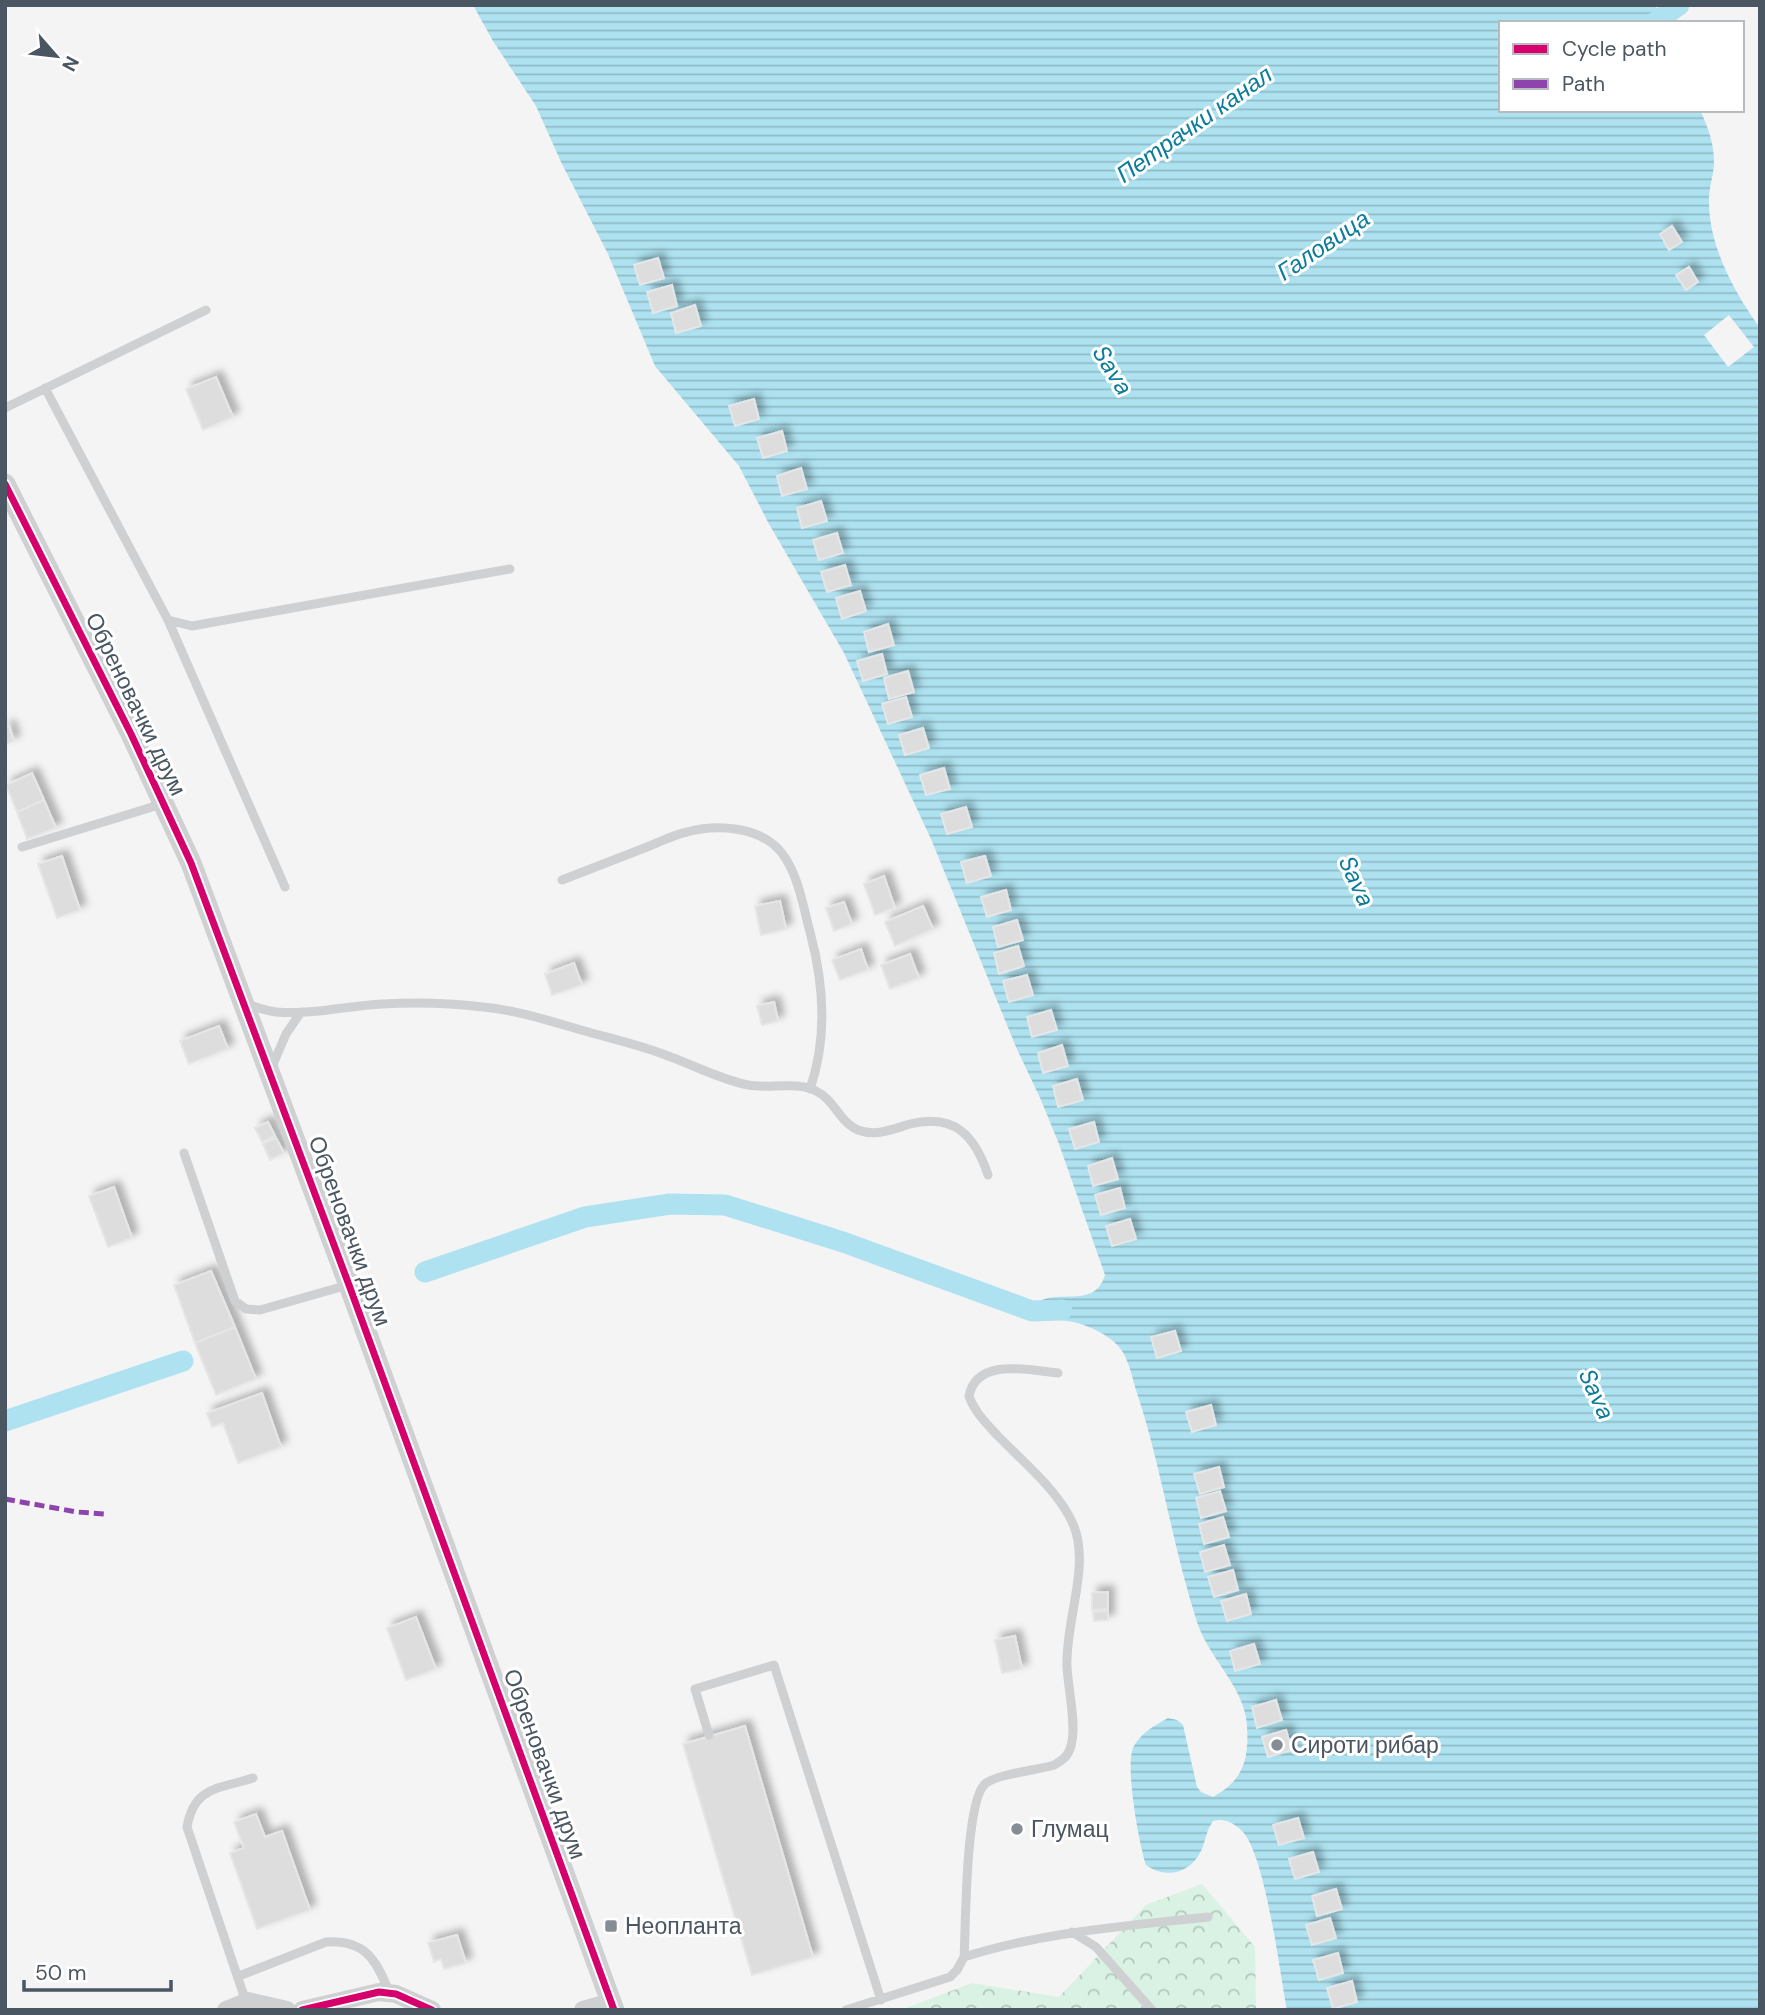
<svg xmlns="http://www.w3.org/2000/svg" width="1765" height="2015" viewBox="0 0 1765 2015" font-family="'DM Sans',sans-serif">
  <defs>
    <pattern id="forest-crowns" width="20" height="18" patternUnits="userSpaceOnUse" patternTransform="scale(1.75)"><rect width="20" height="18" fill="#d9f2e3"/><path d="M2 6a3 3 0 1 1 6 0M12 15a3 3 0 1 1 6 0" fill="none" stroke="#b2c7bb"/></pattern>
    <pattern id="water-rules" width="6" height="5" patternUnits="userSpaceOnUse" patternTransform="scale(1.75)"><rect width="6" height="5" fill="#aee2f0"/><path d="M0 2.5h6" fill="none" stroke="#90bac6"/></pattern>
    <filter id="shadow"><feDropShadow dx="6" dy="-6" stdDeviation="3.5" flood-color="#0004"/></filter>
  </defs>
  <rect width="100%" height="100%" fill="#f4f4f4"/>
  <path fill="url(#forest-crowns)" d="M1202,1884l53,63 1,63h-355l71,-27 87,14 87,-92z"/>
  <path fill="url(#water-rules)" d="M473,5h1182l6,18h-160v87h199c8,17 14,33 14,52 0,12 -5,25 -5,37 -1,46 25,93 51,129v1682h-473c-7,-36 -22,-157 -45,-179 -8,-8 -18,-13 -29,-10 -7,10 -7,19 -12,30 -11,23 -36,28 -55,14 -7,-21 -22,-102 -12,-119 7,-13 21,-21 34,-28l9,2 6,5 14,62 4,5 12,5c31,-17 36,-38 34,-71 -2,-39 -38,-67 -50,-104 -24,-74 -35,-152 -59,-226 -5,-14 -8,-33 -16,-45 -8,-14 -34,-26 -49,-29 -15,-3 -28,-2 -41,-11l1,-5c21,-21 61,6 72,-31l-46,-131 -18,-44 -25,-53 -85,-208 -87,-186 -75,-129 -30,-58 -84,-100 -47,-112 -47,-92 -25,-56 -43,-65z"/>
  <path fill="#f4f4f4" d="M1729,315l25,32 -26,20 -24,-32z"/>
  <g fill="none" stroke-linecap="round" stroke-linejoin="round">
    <path stroke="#aee2f0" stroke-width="21" d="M1654,23l25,-18
      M425,1272l160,-55 85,-13 55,1 118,37 189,69 30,-1
      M5,1421l178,-60"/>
  </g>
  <path fill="#ddddde" stroke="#e5e6e7" stroke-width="2" filter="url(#shadow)" d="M1672,226l10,16 -13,8 -9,-16z
    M658,258l6,20 -24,7 -6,-20z
    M1689,267l9,15 -12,8 -10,-15z
    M672,285l5,21 -24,7 -6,-21z
    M695,305l6,21 -25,7 -5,-20z
    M216,377l17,40 -30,13 -17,-41z
    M754,399l5,20 -24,7 -6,-20z
    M782,431l5,20 -24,7 -6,-20z
    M801,468l6,21 -25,7 -5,-20z
    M821,501l6,20 -25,7 -5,-20z
    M837,533l6,20 -24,7 -6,-20z
    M845,565l6,20 -24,7 -6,-20z
    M860,591l6,20 -24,8 -6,-21z
    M888,624l6,21 -25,7 -5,-20z
    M882,654l5,20 -24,7 -6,-20z
    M908,671l6,21 -25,7 -5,-21z
    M906,697l6,20 -24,7 -6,-20z
    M9,726l5,15 -9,3v-17z
    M923,728l6,20 -24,7 -6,-20z
    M944,768l6,21 -24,6 -6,-20z
    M32,773l12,27 -27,12 -11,-27z
    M44,800l12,28 -29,11 -10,-27z
    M966,807l6,20 -25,7 -6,-20z
    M62,856l18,54 -23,8 -19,-54z
    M985,856l6,20 -24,7 -6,-21z
    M884,876l11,32 -20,7 -11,-31z
    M1006,890l5,20 -24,7 -6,-20z
    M780,901l6,28 -25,6 -6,-29z
    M844,902l8,22 -18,7 -8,-23z
    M923,906l10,23 -38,17 -10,-24z
    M1017,920l6,20 -25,7 -5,-20z
    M1018,946l6,20 -25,8 -5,-21z
    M861,949l7,21 -28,10 -8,-20z
    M910,954l9,24 -29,11 -9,-24z
    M574,963l8,22 -30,10 -7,-21z
    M1027,975l6,20 -24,7 -6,-21z
    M774,1002l4,19 -16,4 -5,-19z
    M1051,1010l6,20 -25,7 -5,-20z
    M219,1026l9,23 -39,15 -9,-23z
    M1062,1045l6,21 -25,7 -5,-20z
    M1077,1079l6,21 -25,7 -5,-21z
    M268,1122l7,14 -13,6 -7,-14z
    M1094,1122l5,20 -24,7 -6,-20z
    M276,1138l8,15 -14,7 -7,-16z
    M1112,1158l6,21 -25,7 -5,-20z
    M114,1187l18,51 -24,9 -19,-51z
    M1120,1188l5,20 -24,7 -6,-20z
    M1130,1219l6,20 -24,7 -6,-20z
    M211,1271l24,56 -40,16 -21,-58z
    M235,1327l21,52 -40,16 -21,-52z
    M1175,1331l6,20 -24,7 -6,-21z
    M262,1393l19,54 -43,16 -15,-40 -11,4 -5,-14z
    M1211,1405l5,20 -24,7 -6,-20z
    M1219,1467l5,20 -24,7 -6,-20z
    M1220,1491l6,20 -25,7 -5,-20z
    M1223,1517l6,20 -25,7 -5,-20z
    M1224,1545l6,20 -25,7 -5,-20z
    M1233,1570l5,20 -24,7 -6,-20z
    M1108,1592v17l-16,1v-17z
    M1246,1594l5,20 -24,7 -6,-20z
    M1108,1611v9l-14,1 -1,-9z
    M416,1617l20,52 -30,11 -19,-52z
    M1015,1636l7,33 -20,4 -7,-33z
    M1254,1644l6,20 -25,7 -5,-20z
    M1276,1700l6,20 -25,8 -5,-21z
    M745,1726l68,231 -61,18 -69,-231z
    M1286,1730l6,20 -24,7 -6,-20z
    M256,1814l9,23 17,-6 28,79 -53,19 -27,-76 14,-5 -10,-26z
    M1298,1818l6,20 -25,7 -6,-20z
    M1313,1852l6,20 -24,7 -6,-20z
    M1336,1889l6,20 -25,7 -5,-20z
    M1330,1918l6,20 -24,7 -6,-20z
    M457,1935l9,28 -22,6 -3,-10 -7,3 -6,-19z
    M1338,1953l5,20 -24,7 -6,-20z
    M1352,1981l5,21 -24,7 -6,-21z"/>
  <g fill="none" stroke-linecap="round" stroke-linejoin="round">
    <path stroke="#ced0d2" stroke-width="9" d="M45,388l123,232 24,6 318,-57
      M5,408l201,-98
      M168,620l117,267
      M22,847l140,-43
      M562,880c28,-11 57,-22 85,-33 13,-5 26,-12 40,-15 29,-8 73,-6 94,20 17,21 22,54 29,80 14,52 18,105 0,157
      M246,1004c10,3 20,7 30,8 36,3 71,-6 106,-8 34,-2 68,-1 101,3 33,3 67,14 98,23 28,8 55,14 82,24 26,9 58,26 85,31 22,4 48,-4 68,6 18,8 24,32 42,39 18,7 35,-1 52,-6 45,-11 65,12 78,51
      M271,1069l15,-35 15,-22
      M184,1153l51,148 11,8 14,1 88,-25
      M709,1735l-14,-46 79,-24 107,335
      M1072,1932l24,15 56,63
      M964,1957c79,-25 162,-31 244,-40
      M239,1976l87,-34c39,-2 50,17 63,50
      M246,2002l-59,-175c7,-41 32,-38 66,-49
      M846,2010l104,-33 7,-7 7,-13c2,-30 1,-159 22,-174 16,-10 48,-12 68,-18 11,-6 16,-11 18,-24 4,-18 -4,-54 -5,-74 -2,-46 24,-102 6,-143 -14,-33 -51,-63 -76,-89 -11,-12 -23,-24 -28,-39 8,-39 60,-26 89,-23"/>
    <path stroke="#ced0d2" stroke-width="18" d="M226,2010l22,-9 39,9
      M302,2010l77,-18 17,2 36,16
      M583,2010l28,-8"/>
    <path stroke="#ced0d2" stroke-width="21" d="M5,484l126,250 60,129 158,422 265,725"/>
    <path stroke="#8e44ad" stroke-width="5" stroke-dasharray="10 5" stroke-linecap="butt" d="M5,1499l72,13 28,2"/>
    <g stroke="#fff" stroke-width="11">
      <path id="cycleway" d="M5,484l126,250 60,129 158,422 265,725
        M302,2010l77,-18 17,2 36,16"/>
    </g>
    <use href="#cycleway" stroke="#d6006c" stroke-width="7"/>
  </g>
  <g fill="#868d94" stroke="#fff" stroke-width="2.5">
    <circle cx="1277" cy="1745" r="7"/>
    <circle cx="1017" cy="1829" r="7"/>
    <rect x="604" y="1919" width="14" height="14" rx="3.5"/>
  </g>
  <g text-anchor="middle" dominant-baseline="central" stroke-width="6" stroke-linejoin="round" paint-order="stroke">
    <g font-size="23" fill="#4a5661" stroke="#fff">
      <text transform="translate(136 704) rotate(64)">Обреновачки друм</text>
      <text transform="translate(350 1231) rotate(70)">Обреновачки друм</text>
      <text transform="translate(545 1764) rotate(70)">Обреновачки друм</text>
    </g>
    <g font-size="23" fill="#4a5661" stroke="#fff" text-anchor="start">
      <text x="1291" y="1745">Сироти рибар</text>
      <text x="1031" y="1829">Глумац</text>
      <text x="625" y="1926">Неопланта</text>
    </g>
    <g font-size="24" font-style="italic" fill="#0c7c9b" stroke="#fff">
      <text transform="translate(1194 124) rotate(-35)">Петрачки канал</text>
      <text transform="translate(1323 245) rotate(-34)">Галовица</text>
      <text transform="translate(1113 370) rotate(58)">Sava</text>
      <text transform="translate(1357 881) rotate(65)">Sava</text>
      <text transform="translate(1597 1394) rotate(65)">Sava</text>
    </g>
  </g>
  <rect width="1765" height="2015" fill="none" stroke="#4a5661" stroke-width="14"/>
  <rect x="1499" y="21" width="245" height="91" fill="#ffffff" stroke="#b7bbc0" stroke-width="2"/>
  <rect x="1513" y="44" width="35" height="10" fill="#d6006c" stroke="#b7bbc0" stroke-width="2"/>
  <text x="1562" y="56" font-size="21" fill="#4a5661">Cycle path</text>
  <rect x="1513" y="79" width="35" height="10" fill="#8e44ad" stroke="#b7bbc0" stroke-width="2"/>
  <text x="1562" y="91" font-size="21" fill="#4a5661">Path</text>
  <g transform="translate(56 56) rotate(118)" stroke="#ffffff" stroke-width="5" paint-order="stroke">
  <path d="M0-5L12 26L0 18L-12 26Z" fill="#4a5661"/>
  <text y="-10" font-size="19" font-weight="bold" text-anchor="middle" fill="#4a5661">N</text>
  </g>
  <path d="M24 1980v10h147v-10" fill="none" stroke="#4a5661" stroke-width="3.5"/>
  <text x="35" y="1980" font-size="21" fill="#4a5661" stroke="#ffffff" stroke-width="5" paint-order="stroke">50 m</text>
</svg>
